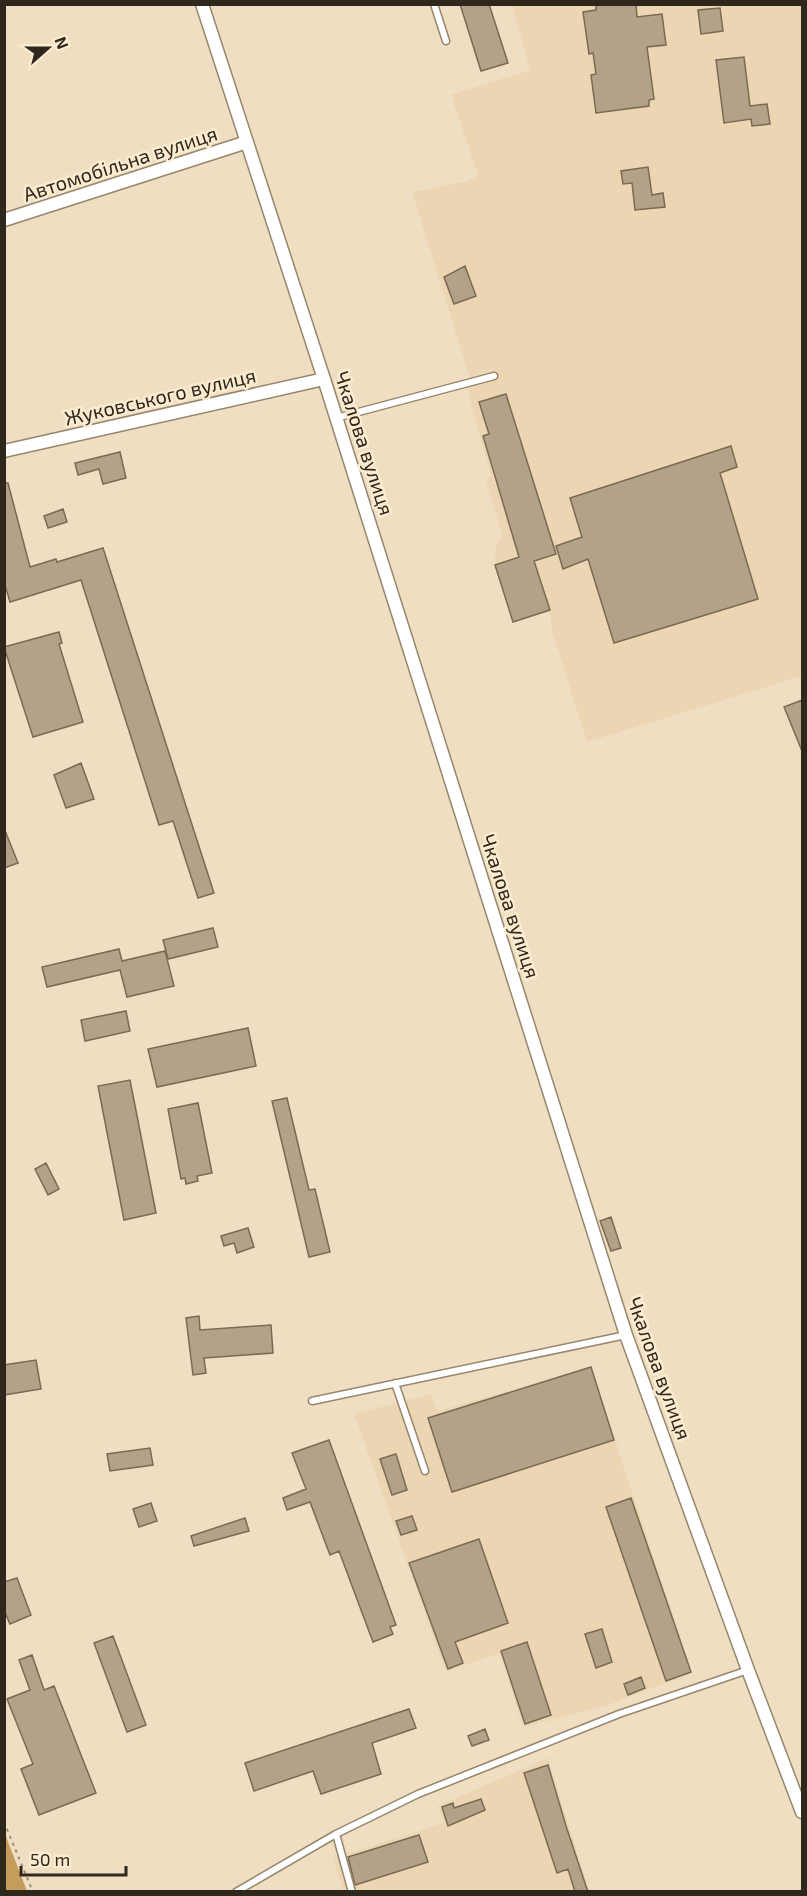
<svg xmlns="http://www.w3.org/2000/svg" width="807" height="1896" viewBox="0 0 807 1896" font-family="'Exo 2',sans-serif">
  <rect width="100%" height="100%" fill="#f0dec3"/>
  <path fill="#ebd5b3" d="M512,5h290v671l-215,66 -35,-111 -2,-21 -37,12 -18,-57 1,-21 7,-6 -17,-59 5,-3 -23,-84 3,-10 -59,-190 56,-11 10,-6 -27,-80 79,-25z
    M591,1367l101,306 -84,32 -85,22 -23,-74 -54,19 -92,-258 77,-20 7,17z
    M548,1758l41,133h-246l-10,-33 111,-35 -6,-17z"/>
  <path fill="#c59d5b" d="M4,1834h1l22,57h-22z"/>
  <path fill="#b3a288" stroke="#7a6a52" stroke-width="1.5" d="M460,4h29l19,59 -27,8z
    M596,4h40l1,13 25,-3 4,31 -19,2 7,52 -5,1v6l-53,7 -5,-38 5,-1 -3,-21 -4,1 -6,-42 13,-2z
    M720,8l3,23 -22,3 -3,-24z
    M744,57l6,49 17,-2 3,20 -18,2 -1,-7 -27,4 -8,-63z
    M648,167l4,28 11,-2 2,14 -30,3 -3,-27 -9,1 -2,-13z
    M465,266l11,30 -22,8 -10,-27z
    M506,394l50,160 -22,7 16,49 -37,12 -18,-57 24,-8 -36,-121 6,-2 -10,-32z
    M731,446l6,21 -17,6 38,126 -144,44 -26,-84 -25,10 -7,-23 26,-9 -12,-39z
    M120,452l6,26 -23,6 -4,-15 -21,6 -3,-12z
    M4,483h4l22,84 26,-8 1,3 46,-14 111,345 -16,5 -25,-77 -14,4 -78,-245 -71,22 -6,-20z
    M63,509l4,13 -19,6 -4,-12z
    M59,632l3,11 -3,1 24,78 -50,15 -29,-90z
    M802,700v51l-18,-44z
    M81,763l13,36 -28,9 -12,-33z
    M4,828l14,35 -14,5z
    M213,928l5,19 -50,12 -5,-19z
    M119,949l3,12 43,-10 9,35 -47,11 -7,-27 -73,17 -5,-20z
    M126,1011l4,20 -45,10 -4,-21z
    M248,1028l8,38 -99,21 -9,-38z
    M130,1080l26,133 -32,7 -26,-134z
    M287,1098l22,92 6,-1 15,63 -21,5 -37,-156z
    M198,1103l14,70 -15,3 1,5 -12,3 -1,-6 -4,1 -13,-70z
    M46,1163l13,26 -11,6 -13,-26z
    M611,1217l10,31 -10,3 -11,-30z
    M248,1228l6,19 -17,6 -3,-10 -10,3 -3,-10z
    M199,1316l1,14 71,-5 2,28 -69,5 2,15 -13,2 -7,-57z
    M36,1360l5,29 -37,6v-30z
    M591,1367l23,73 -162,52 -24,-74z
    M329,1440l67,185 -6,2 3,7 -20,8 -34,-91 -9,4 -20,-53 -23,8 -4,-12 23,-9 -14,-36z
    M150,1448l3,17 -43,6 -3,-17z
    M396,1454l11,36 -15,5 -12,-36z
    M631,1498l60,174 -25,9 -60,-174z
    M151,1503l6,18 -18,6 -6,-18z
    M412,1516l5,14 -16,5 -5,-14z
    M245,1518l4,13 -55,15 -3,-10z
    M479,1539l29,84 -53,19 8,21 -15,6 -39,-106z
    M17,1578l14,37 -21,9 -6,-14v-28z
    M602,1629l10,33 -16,6 -11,-34z
    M113,1636l33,89 -19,7 -33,-89z
    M527,1642l24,73 -26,9 -24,-73z
    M32,1655l12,35 10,-4 42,107 -57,22 -18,-46 12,-5 -26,-65 23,-9 -11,-30z
    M641,1677l4,11 -17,7 -4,-11z
    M409,1709l7,19 -44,15 9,31 -60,20 -8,-23 -59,20 -9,-28z
    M485,1729l4,11 -17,6 -4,-10z
    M548,1765l18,61 22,66h-13l-7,-23 -11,4 -33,-100z
    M481,1799l4,11 -37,16 -6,-19 11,-4 1,5z
    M419,1835l9,27 -73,23 -7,-28z"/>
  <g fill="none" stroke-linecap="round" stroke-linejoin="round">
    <g stroke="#96866c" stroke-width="9">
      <path id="lane" d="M434,4l12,37
        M336,418l158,-42
        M395,1383l30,88
        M312,1401l314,-66
        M336,1834l16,58
        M236,1892l100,-58 82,-40 201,-80 129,-44"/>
    </g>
    <g stroke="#96866c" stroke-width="15">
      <path id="street" d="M202,4l122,375 302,956 122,335 54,142
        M4,220l243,-78
        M4,451l320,-72"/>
    </g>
    <path stroke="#9a8d79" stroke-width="2" stroke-dasharray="3 4.5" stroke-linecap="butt" d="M4,1822l29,70"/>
    <use href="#lane" stroke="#fff" stroke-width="6"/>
    <use href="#street" stroke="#fff" stroke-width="12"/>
  </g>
  <g text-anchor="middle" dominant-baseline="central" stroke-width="5" stroke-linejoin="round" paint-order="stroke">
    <g font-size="20" fill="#2d271c" stroke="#fdebd0">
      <text transform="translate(120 163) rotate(-18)">Автомобільна вулиця</text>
      <text transform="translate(160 396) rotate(-13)">Жуковського вулиця</text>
      <text transform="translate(365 443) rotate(72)">Чкалова вулиця</text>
      <text transform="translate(511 906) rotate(72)">Чкалова вулиця</text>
      <text transform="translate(660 1368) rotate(70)">Чкалова вулиця</text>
    </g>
  </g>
  <rect width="807" height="1896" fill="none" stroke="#2d271c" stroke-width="12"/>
  <g transform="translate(48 48) rotate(69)" stroke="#fdebd0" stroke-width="4.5" paint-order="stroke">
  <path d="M0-4.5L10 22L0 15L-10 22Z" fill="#2d271c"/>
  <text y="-9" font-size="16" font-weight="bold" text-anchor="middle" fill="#2d271c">N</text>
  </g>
  <path d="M21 1866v9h105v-9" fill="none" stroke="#2d271c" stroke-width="3"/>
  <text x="30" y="1866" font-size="18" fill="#2d271c" stroke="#fdebd0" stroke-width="4.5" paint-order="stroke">50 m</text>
</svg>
